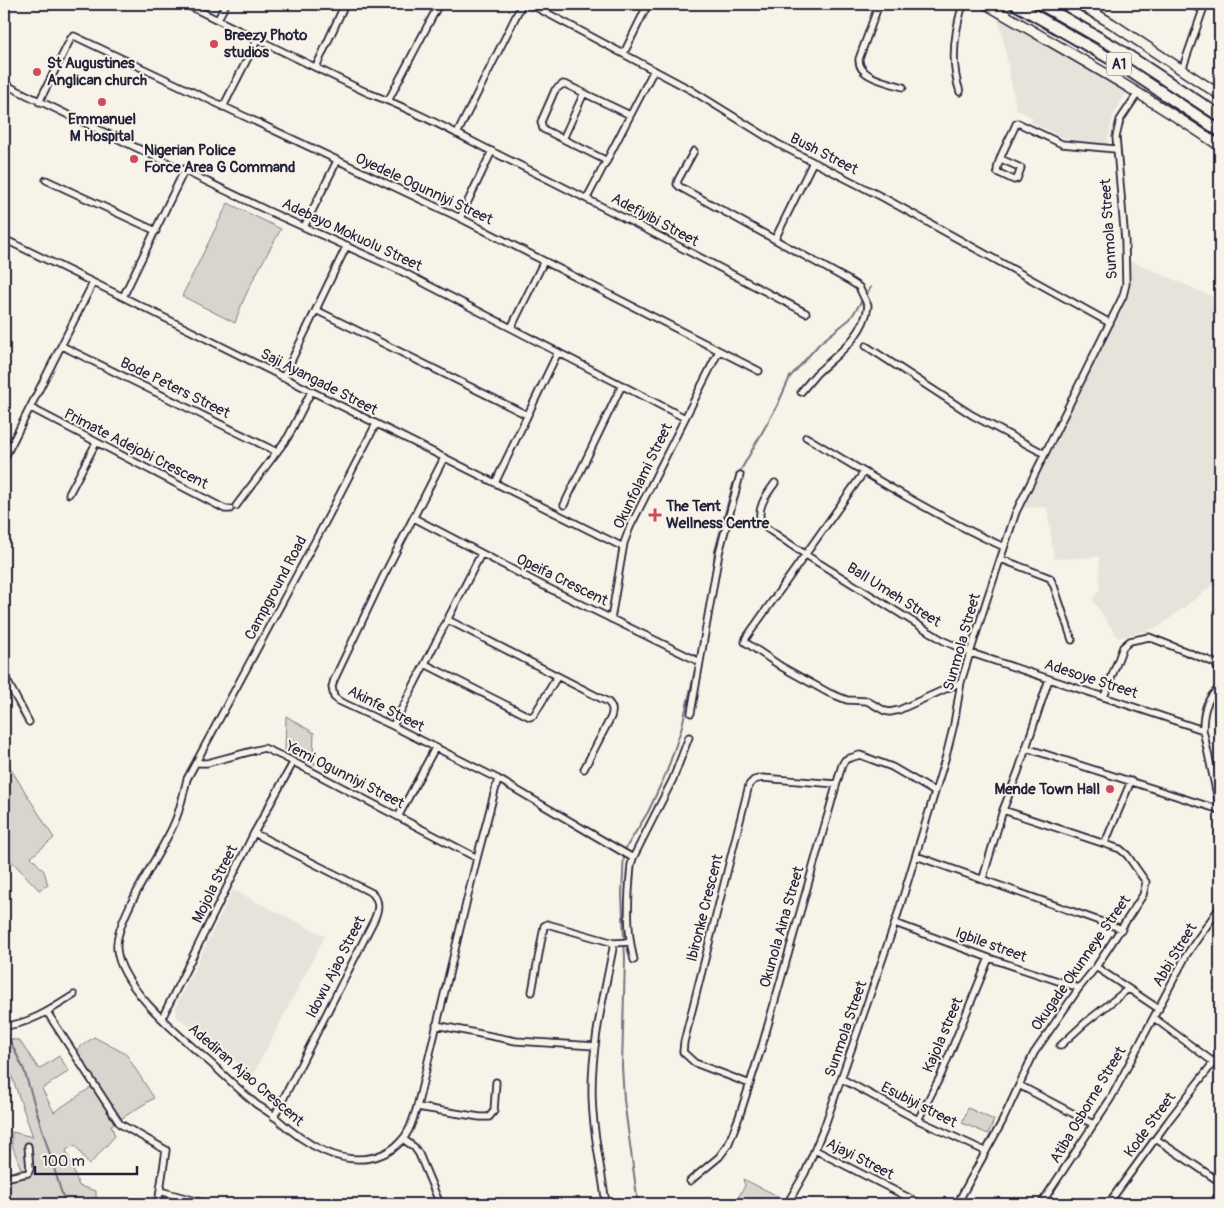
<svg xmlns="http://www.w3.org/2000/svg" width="1224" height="1208" viewBox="0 0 1224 1208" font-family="Pangolin,sans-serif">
  <rect width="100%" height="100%" fill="#f7f3e8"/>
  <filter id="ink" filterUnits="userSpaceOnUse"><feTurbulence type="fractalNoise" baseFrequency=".02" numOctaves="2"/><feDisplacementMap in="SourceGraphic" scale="10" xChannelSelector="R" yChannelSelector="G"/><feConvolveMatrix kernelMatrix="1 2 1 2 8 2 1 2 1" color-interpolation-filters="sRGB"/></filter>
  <g filter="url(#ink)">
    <path fill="#e7e3db" d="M996,16l58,32 72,44 -13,25 -6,28 -44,-7 -32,-16 2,-4 -17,-9 -14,-76z
      M1129,260l91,40v295l-6,-11 -55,43 -41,11 -26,-39 8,-10 -1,-32 -45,2 -7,-52 -26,1 110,-221z
      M233,890l92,46 -72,139 -76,-58 -1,-11z"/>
    <path fill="#d8d5cf" stroke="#7d7c85" d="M228,203l53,26c-16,30 -36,61 -46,94l-53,-27z
      M286,716l28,17 -1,24 2,8 -30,-15z
      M4,758l50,80 -23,19 13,14 4,14 -9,5 -35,-37z
      M94,1037l32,17 28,44 -43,27 4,11 -26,29 -14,-20 -9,5 13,36 17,5v13h-92v-30l17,-5 -9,-24v-13l21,5 -29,-83v-15l15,1 20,29 20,-13 10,15 -27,18 12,23 39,-26 -17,-36z
      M968,1108l26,12 -6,14 -26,-11z
      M743,1179l41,20 -7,5h-43l11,-18z"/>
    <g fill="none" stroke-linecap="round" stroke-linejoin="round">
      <path stroke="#76747f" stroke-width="2" d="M866,295l5,-8
        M713,571l2,-20 18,-67 44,-78 13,-29 30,-34 30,-24 13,-20
        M4,1028l20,42 41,134
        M638,1204l-14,-104 -2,-34 3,-107 -3,-64 2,-44 24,-39 19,-41 14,-41 18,-76"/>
      <g stroke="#22223b" stroke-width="9">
        <path id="street" d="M185,4l183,89c49,18 94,44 141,67 100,49 198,101 297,153
          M530,4l161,86 87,54 106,54 226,125
          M879,4l-20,55c-1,19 29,23 44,28
          M1192,4l11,6
          M218,19l8,-15
          M624,53l24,-49
          M316,67l29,-63
          M1182,70l23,-66
          M4,84l262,126 133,60 286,148
          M960,92c-10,-29 -6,-59 3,-88
          M388,101l51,-97
          M39,102l32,-64 3,-2 386,182 299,153
          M223,107l34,-67
          M457,134l65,-130
          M563,139l21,-46
          M694,151l-16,29 -1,4 3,3 168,93 11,7 9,19c-4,31 -31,48 -52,68 -5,6 -10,12 -15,18
          M1001,159l20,9 -4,11 -3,1 -17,-8c0,-13 14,-35 19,-48l2,-1 44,21 53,5
          M607,161l-64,-32 -2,-7 14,-32 8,-6 4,1 63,30
          M46,180l110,51
          M587,198l67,-128
          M460,218l32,-67
          M304,227l33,-66
          M4,239l119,58 500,250
          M775,239l38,-77
          M123,297l62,-128
          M316,310l211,105
          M511,328l33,-67
          M62,346l215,106
          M866,346l106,69 73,39
          M283,378l64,-133
          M31,408l194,101h5
          M376,424l-48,93 -141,262c-4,16 -7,33 -14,47 -13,29 -59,95 -56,123 3,40 68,91 97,117 14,13 28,26 42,38 6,4 13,8 19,13 27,25 69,54 108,37 7,-3 13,-7 18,-13 9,-9 12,-22 16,-34l60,-249 21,-79
          M806,437c65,39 129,79 198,110
          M444,458l-61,119 -49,103 -2,7 2,10 5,4 54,25 105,53 135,79
          M4,459l89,-176
          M864,472l-118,166 -1,4 37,25 47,26 18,7 20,1 18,10 5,1 9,-2 62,-28
          M495,483l63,-131
          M775,483c-9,12 -20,27 -13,42l44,30 138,86 27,12 232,77
          M69,494l27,-51
          M564,505l58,-120
          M236,506l52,-69 23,-45
          M414,518l126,66 160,78
          M1001,559l49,19 4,8 18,54
          M611,619l13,-76 6,-16 89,-176
          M448,620l160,82c5,5 5,9 3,15l-27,52
          M425,664l105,53 4,-2 23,-38
          M4,675l25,47
          M1220,688c-14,10 -17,25 -17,42l17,79
          M1104,697l19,-50 7,-6 19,-4 66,26 5,10
          M691,713l28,-160 21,-78
          M393,726l88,-172
          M1026,748l194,62
          M196,763h11l57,-15 20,9 193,101
          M398,817l37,-69
          M254,833l118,60c8,8 7,16 2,27l-100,197
          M1105,843l26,-62
          M916,856l206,73
          M983,878l20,-68 15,-38 31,-93
          M895,923l94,35 90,30
          M634,960c-8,-31 -6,-63 -3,-95l2,-7 40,-79 16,-42
          M1096,967l63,42
          M532,992l12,-66 3,-2 67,19
          M47,1012l73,112 46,26 -8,54
          M162,1018l92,-185 39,-70
          M1154,1018l66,49
          M436,1025l80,16 79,5
          M4,1026c26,-2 48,-17 70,-31
          M1060,1046l25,-23 43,-34
          M842,1079l76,41 67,31
          M750,1084l-55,-21 -12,-11 1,-10 65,-257 5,-5 8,-2 74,6
          M1019,1085l74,39
          M417,1107l63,10h9l5,-6 2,-29
          M918,1120l23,-45 48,-117
          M403,1139l11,8 5,7 21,50
          M1156,1139l64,43
          M815,1150l106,54
          M4,1178l24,-5 2,-4 -2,-23
          M690,1181l29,-24 9,-12 11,-28 23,-71 80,-281 3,-5 5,-2 10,-3 32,12 43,25
          M160,1191l47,13
          M606,1204c-5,-38 -14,-75 -14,-114 0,-49 13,-99 22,-147l16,-1
          M787,1204l18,-31 20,-48 70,-202 51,-167 8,-32 7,-42 25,-80 30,-90 107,-216 3,-12 -1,-43 -9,-104 4,-17 18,-27
          M957,1204l45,-82 32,-69 45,-65 17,-21 47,-72 3,-13 -19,-27 -7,-6 -117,-39
          M1041,1204l70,-106 76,-144 33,-47
          M1108,1204l61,-84 51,-66
          M1212,1204l8,-11"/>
      </g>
      <g stroke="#22223b" stroke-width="12">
        <path id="primary" d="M986,4c78,46 159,90 234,142
          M1079,4l32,19 109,72"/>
      </g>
      <g stroke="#22223b" stroke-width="14">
        <path id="highway" d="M1015,4l101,58 104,69
          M1040,4l75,43 105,69"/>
      </g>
      <use href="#street" stroke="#f7f3e8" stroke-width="5.5"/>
      <use href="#primary" stroke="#f7f3e8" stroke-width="9"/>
      <use href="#highway" stroke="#f7f3e8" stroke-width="10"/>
    </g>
  </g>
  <g fill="#d1495b" stroke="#f7f3e8" stroke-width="2">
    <circle cx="214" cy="44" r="5"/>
    <circle cx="37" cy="72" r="5"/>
    <circle cx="102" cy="102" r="5"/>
    <circle cx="134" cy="159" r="5"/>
    <path d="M652.5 507.5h5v5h5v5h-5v5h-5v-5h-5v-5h5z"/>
    <circle cx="1110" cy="789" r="5"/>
  </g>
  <g text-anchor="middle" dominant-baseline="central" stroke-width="4" stroke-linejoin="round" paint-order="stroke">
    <rect fill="#f7f3e8" stroke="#62616f" stroke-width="1" x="1106.5" y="52.5" width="25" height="23" rx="4"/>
    <g font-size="14" font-weight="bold" fill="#22223b">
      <text x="1119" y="64">A1</text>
    </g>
    <g font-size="15" font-weight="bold" fill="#22223b" stroke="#f7f3e8" text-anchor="start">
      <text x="224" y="35">Breezy Photo<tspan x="224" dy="17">studios</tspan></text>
      <text x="47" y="63">St Augustines<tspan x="47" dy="17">Anglican church</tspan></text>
      <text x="102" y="119" text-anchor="middle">Emmanuel<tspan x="102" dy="17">M Hospital</tspan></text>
      <text x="144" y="150">Nigerian Police<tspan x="144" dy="17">Force Area G Command</tspan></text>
      <text x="666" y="506">The Tent<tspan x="666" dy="17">Wellness Centre</tspan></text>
      <text x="1100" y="789" text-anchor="end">Mende Town Hall</text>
    </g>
    <g font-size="15" fill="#22223b" stroke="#f7f3e8">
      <text transform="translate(824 154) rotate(27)">Bush Street</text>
      <text transform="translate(424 189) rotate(25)">Oyedele Ogunniyi Street</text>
      <text transform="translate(655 220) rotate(28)">Adefiyibi Street</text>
      <text transform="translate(1109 229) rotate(-94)">Sunmola Street</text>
      <text transform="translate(352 235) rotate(25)">Adebayo Mokuolu Street</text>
      <text transform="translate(319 382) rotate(27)">Saji Ayangade Street</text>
      <text transform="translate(175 388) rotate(26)">Bode Peters Street</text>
      <text transform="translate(136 449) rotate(27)">Primate Adejobi Crescent</text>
      <text transform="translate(643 476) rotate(-64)">Okunfolami Street</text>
      <text transform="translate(562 580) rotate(26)">Opeifa Crescent</text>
      <text transform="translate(276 588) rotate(-62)">Campground Road</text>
      <text transform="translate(894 595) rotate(32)">Ball Umeh Street</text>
      <text transform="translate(962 642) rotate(-74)">Sunmola Street</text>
      <text transform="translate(1091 679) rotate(18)">Adesoye Street</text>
      <text transform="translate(386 709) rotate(27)">Akinfe Street</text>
      <text transform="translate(345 775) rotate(27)">Yemi Ogunniyi Street</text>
      <text transform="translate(215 884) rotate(-64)">Mojola Street</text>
      <text transform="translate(705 908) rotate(-76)">Ibironke Crescent</text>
      <text transform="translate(782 927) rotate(-74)">Okunola Aina Street</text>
      <text transform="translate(991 945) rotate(20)">Igbile street</text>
      <text transform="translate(1175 955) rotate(-59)">Abbi Street</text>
      <text transform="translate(1081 963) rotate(-55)">Okugade Okunneye Street</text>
      <text transform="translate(336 967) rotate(-63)">Idowu Ajao Street</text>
      <text transform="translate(846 1029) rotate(-71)">Sunmola Street</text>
      <text transform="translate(943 1035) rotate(-67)">Kajola street</text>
      <text transform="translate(246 1075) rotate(41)">Adediran Ajao Crescent</text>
      <text transform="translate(919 1105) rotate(27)">Esubiyi street</text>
      <text transform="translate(1088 1105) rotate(-59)">Atiba Osborne Street</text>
      <text transform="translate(1150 1125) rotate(-54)">Kode Street</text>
      <text transform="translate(860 1159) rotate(27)">Ajayi Street</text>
    </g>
  </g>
  <rect width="1224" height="1208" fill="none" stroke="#f7f3e8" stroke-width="20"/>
  <rect x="10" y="10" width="1204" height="1188" fill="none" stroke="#22223b" stroke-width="2" filter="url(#ink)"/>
  <path d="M35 1166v8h102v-8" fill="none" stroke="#22223b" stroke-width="2.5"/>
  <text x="42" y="1166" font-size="15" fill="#22223b" stroke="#f7f3e8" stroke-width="4" paint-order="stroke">100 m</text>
</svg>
